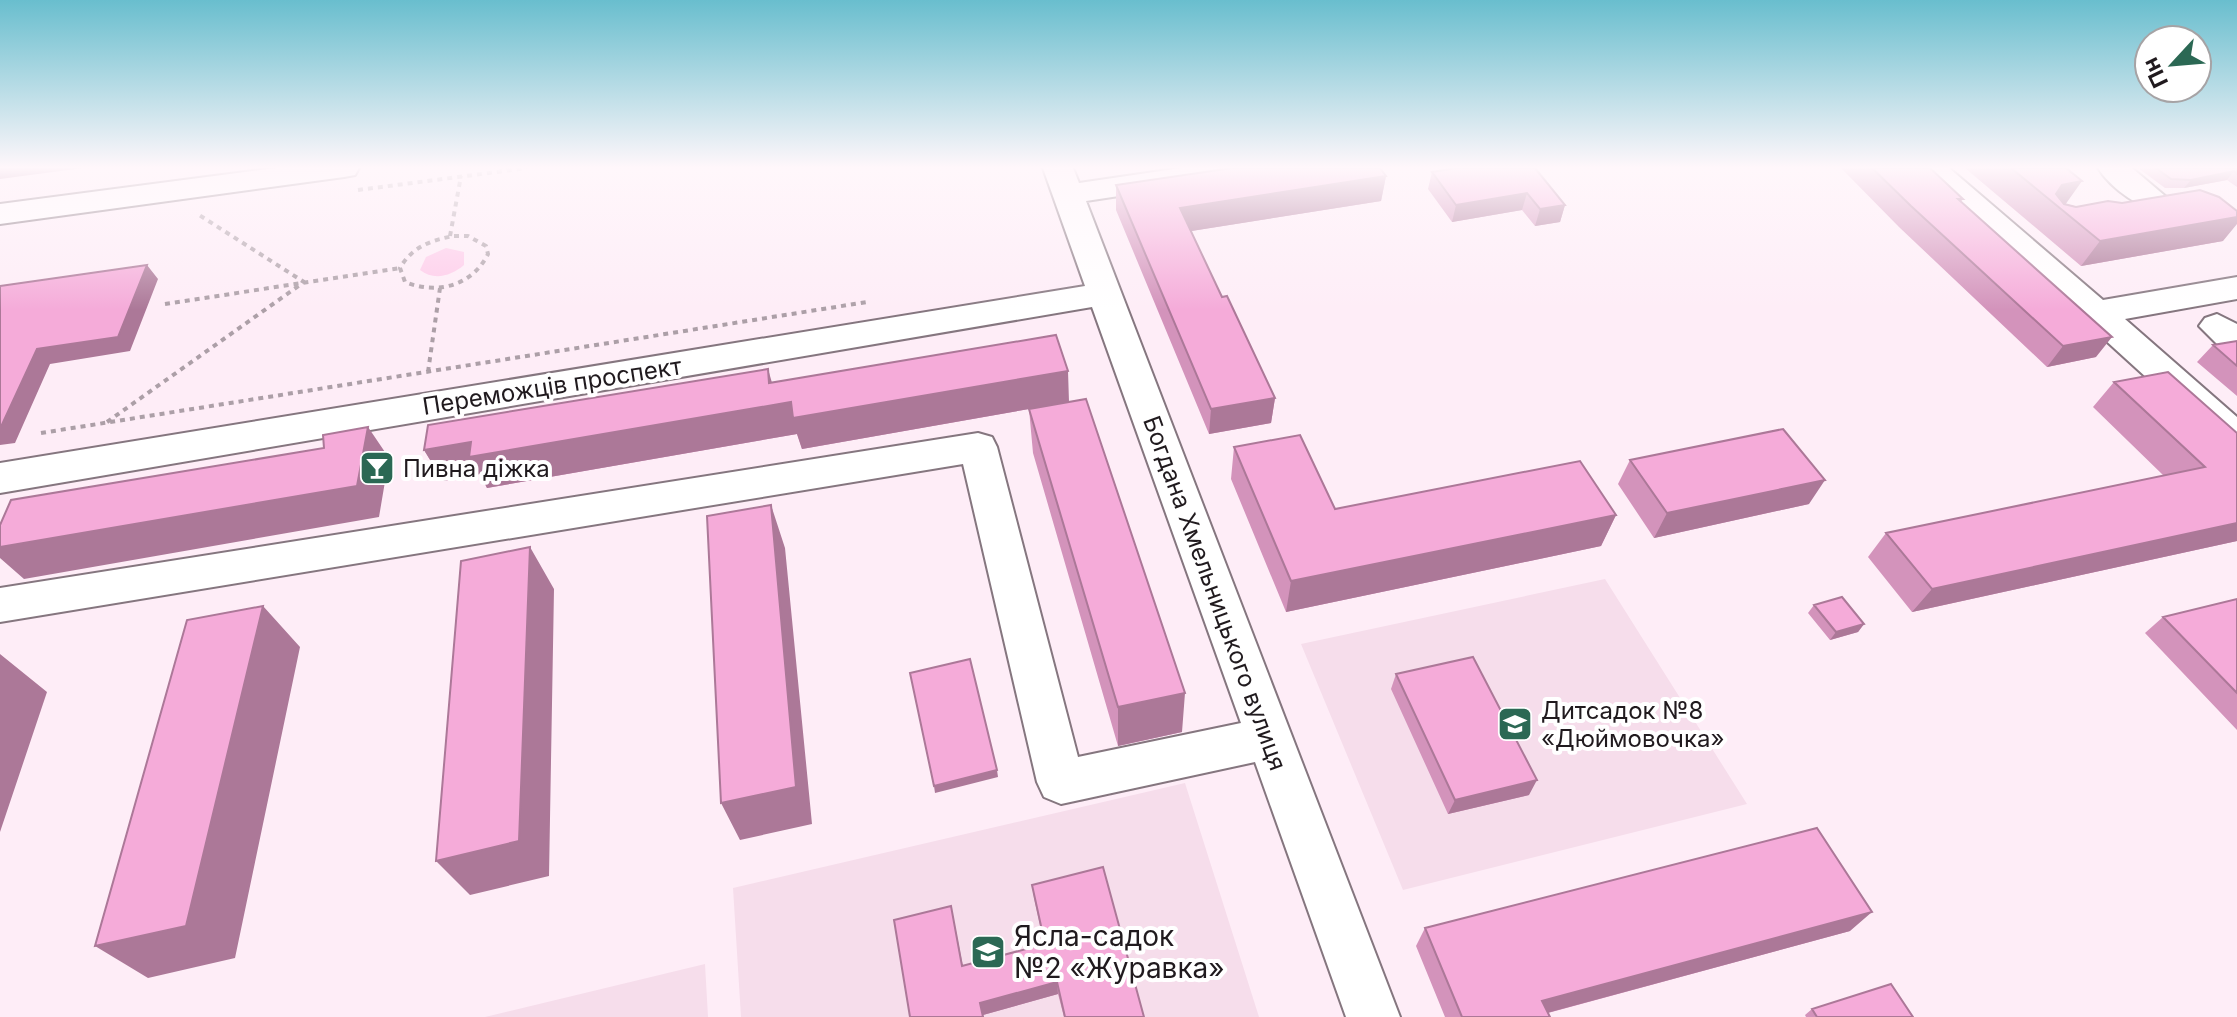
<svg xmlns="http://www.w3.org/2000/svg" width="2237" height="1017" viewBox="0 0 2237 1017" font-family="Inter,sans-serif">
  <rect width="100%" height="100%" fill="#feedf7"/>
  <path fill="#f6ddeb" d="M1605,579l142,225 -344,86 -102,-246z
    M1185,783l74,234h-518l-8,-129z
    M705,964l3,53h-223z"/>
  <path fill="#fecae9" d="M446,248l18,4v13c-13,11 -30,16 -44,5l6,-13z"/>
  <g fill="none" stroke-linecap="round" stroke-linejoin="round">
    <g stroke="#85767f" stroke-width="4">
      <path id="minor" d="M276,168h83l-4,7 -11,2 -344,47v-20z
        M1043,168h30l6,15 102,-15h78l-4,7 -11,2 -158,24 314,816h-54l-91,-255 -194,42 -17,-7 -7,-15 -74,-318 -963,158v-34l978,-155 14,4 5,10 81,310 163,-34 -149,-416 -1092,186v-30l1085,-177z
        M1916,168h33l154,132 134,-23v22l-112,20 112,98v35l-13,-4z
        M2098,168h34l39,33 -5,7c-23,6 -56,-21 -68,-40z
        M2217,314l20,10v30l-13,-3 -25,-25 6,-8z"/>
    </g>
    <path stroke="#ac9fa7" stroke-width="4" stroke-dasharray="5 5" stroke-linecap="butt" d="M358,190l169,-22
      M450,236l11,-60
      M454,236h14l18,10 2,8c-16,32 -51,41 -83,28l-5,-14c12,-21 31,-28 54,-32z
      M165,304l235,-36
      M428,372l12,-84
      M107,422l197,-140 -108,-69
      M41,433l826,-131"/>
    <use href="#minor" fill="#fff" fill-rule="evenodd"/>
  </g>
  <path fill="#d393bb" d="M1456,168l109,37 -5,17 -25,4 -13,-16 -70,12 -24,-33 4,-17z
    M1841,168h89l33,31 -2,3 135,155 -49,10 -148,-140z
    M1965,168h101v36l157,37 -142,25z
    M2138,168h99v19l-10,-7 -43,8h-19z
    M1386,176l-5,25 -190,30 31,66 53,101 -4,25 -62,11 -93,-224v-25z
    M2237,341v55l-40,-34 16,-17z
    M2168,372l69,169 -325,71 -44,-55 18,-24 278,-57 -71,-69 21,-25z
    M772,382l297,20 113,330 -64,14 -85,-293 -4,-44 -227,40 -5,-15 -310,54 -7,-14 -37,7 -19,-31z
    M1234,447l101,62 281,6 -15,31 -315,66 -55,-133z
    M1630,460l179,44 -155,34 -36,-54z
    M2237,599v131l-92,-97 18,-16z
    M1814,605l50,19 -6,8 -28,8 -22,-27z
    M1396,674l133,121 -81,19 -57,-125z
    M1032,885l112,132h-80l-6,-23 -75,21 1,2h-74l41,-111 12,60 81,-22 -10,-46z
    M1425,928l425,3 -302,82 2,4h-105l-29,-71z
    M1812,1009l101,8h-107l-1,-2z"/>
  <path fill="#ac7898" d="M0,168h83l-83,11z
    M2234,171l-7,9 -43,8 7,-8z
    M1386,176l-5,25 -202,32 1,-25z
    M2082,181l-17,24 -14,-4 11,-16z
    M1527,193l-5,17 -70,12 4,-17z
    M1565,205l-5,17 -25,4 5,-17z
    M2237,217v7l-14,17 -142,25 19,-25z
    M147,265l11,14 -28,72 -80,13 -35,79 -15,2v-16l37,-80z
    M2112,337l-16,20 -49,10 16,-21z
    M768,369l9,31 14,2 277,-31 1,31 -267,47 -5,-15 -310,54 -7,-14 -37,7 -19,-31 345,-67z
    M1275,398l-4,25 -62,11 2,-25z
    M368,427l21,31 -10,59 -355,62 -24,-21v-11l357,-61z
    M1825,480l-16,24 -155,34 13,-25z
    M771,505l14,43 27,276 -72,16 -19,-37z
    M1616,515l-15,31 -315,66 5,-31z
    M2237,523v18l-325,71 20,-23z
    M530,547l24,42 -5,287 -79,19 -34,-34z
    M263,606l37,41 -65,311 -87,20 -53,-32z
    M1864,624l-6,8 -28,8 6,-8z
    M0,654l47,38 -47,140z
    M1185,693l-3,39 -64,14v-39z
    M997,770l1,7 -63,16 -1,-7z
    M1537,780l-8,15 -81,19 7,-14z
    M1872,912l-22,19 -318,86 10,-16z
    M1057,982l1,12 -75,21v2l-3,-14z"/>
  <path fill="#f5abd9" stroke="#ac7898" stroke-width="2" d="M1232,168h148l6,8 -206,32 42,89 5,-1 48,102 -64,11 -95,-224z
    M1456,168h79l30,37 -25,4 -13,-16 -71,12 -24,-33z
    M1872,168h58l33,31h-5l154,138 -49,9 -152,-140z
    M2011,168h55l16,13 -20,4 -6,9 8,10 12,3 32,-6 14,2 78,-13 19,7 18,14v6l-137,24z
    M2156,168h81v6l-3,-3 -43,9 -20,-1z
    M147,265l-29,72 -81,12 -37,80v-143z
    M1056,335l12,36 -275,47 -2,-16 -322,55 2,-15 -47,8 4,-25 340,-56 1,14z
    M2237,341v25l-24,-21z
    M2168,372l69,61v90l-305,66 -46,-56 319,-66 -91,-85z
    M1086,399l99,294 -67,14 -89,-298z
    M368,427l-11,59 -357,61v-22l11,-25 313,-52 -1,-13z
    M1783,429l42,51 -158,33 -37,-53z
    M1300,435l35,74 245,-48 36,54 -325,66 -57,-134z
    M771,505l25,282 -75,16 -14,-287z
    M530,547l-11,294 -83,20 25,-300z
    M1842,597l22,27 -28,8 -22,-27z
    M2237,599v94l-74,-76z
    M263,606l-77,320 -91,20 92,-326z
    M1473,657l64,123 -82,20 -59,-126z
    M970,659l27,111 -63,16 -24,-113z
    M1817,828l55,84 -330,89 8,16h-88l-37,-89z
    M1103,867l41,150h-79l-8,-35 -77,21 3,14h-73l-16,-97 57,-14 11,60 83,-22 -13,-59z
    M1891,984l22,33h-96l-5,-8z"/>
  <linearGradient id="sky" x2="0" y2="1"><stop stop-color="#69bece"/><stop offset="0.54" stop-color="#fff7fb"/><stop offset="1" stop-color="#fff7fb" stop-opacity="0"/></linearGradient>
  <rect width="2237" height="310" fill="url(#sky)"/>
  <defs>
    <g id="bar-square" transform="scale(1.8)"><rect x="-9" y="-9" width="18" height="18" rx="4" fill="#2b6854" stroke="#fff"/><path d="M-6-5H6L.8 .8V4.5H3.5V6h-7V4.5H-.8V.8Z" fill="#fff"/></g>
    <g id="school-square" transform="scale(1.8)"><rect x="-9" y="-9" width="18" height="18" rx="4" fill="#2b6854" stroke="#fff"/><path d="M0-5L7-2L0 1L-7-2ZM-4 1L0 2.5L4 1V4Q0 6-4 4Z" fill="#fff"/></g>
  </defs>
  <g fill-rule="evenodd">
    <use href="#bar-square" x="377" y="468"/>
    <use href="#school-square" x="1515" y="724"/>
    <use href="#school-square" x="988" y="952"/>
  </g>
  <g text-anchor="middle" dominant-baseline="central" stroke-width="8" stroke-linejoin="round" paint-order="stroke">
    <g font-size="24" fill="#201a1e" stroke="#fff">
      <text transform="translate(552 386) rotate(-9)">Переможців проспект</text>
      <text transform="translate(1215 593) rotate(70)">Богдана Хмельницького вулиця</text>
    </g>
    <g font-size="24" fill="#201a1e" stroke="#fff" text-anchor="start">
      <text x="403" y="468">Пивна діжка</text>
      <text x="1541" y="710">Дитсадок №8<tspan x="1541" dy="28">«Дюймовочка»</tspan></text>
    </g>
    <g font-size="28" fill="#201a1e" stroke="#fff" text-anchor="start">
      <text x="1014" y="936">Ясла-садок<tspan x="1014" dy="32">№2 «Журавка»</tspan></text>
    </g>
  </g>
  <g transform="translate(2173 64) rotate(244)"><circle r="38" fill="#ffffff" stroke="#a6a3a5" stroke-width="2"/>
  <path d="M0-6L14 30L0 20L-14 30Z" fill="#2b6854"/>
  <text y="-12" font-size="22" font-weight="bold" text-anchor="middle" fill="#201a1e">Пн</text>
  </g>
</svg>
